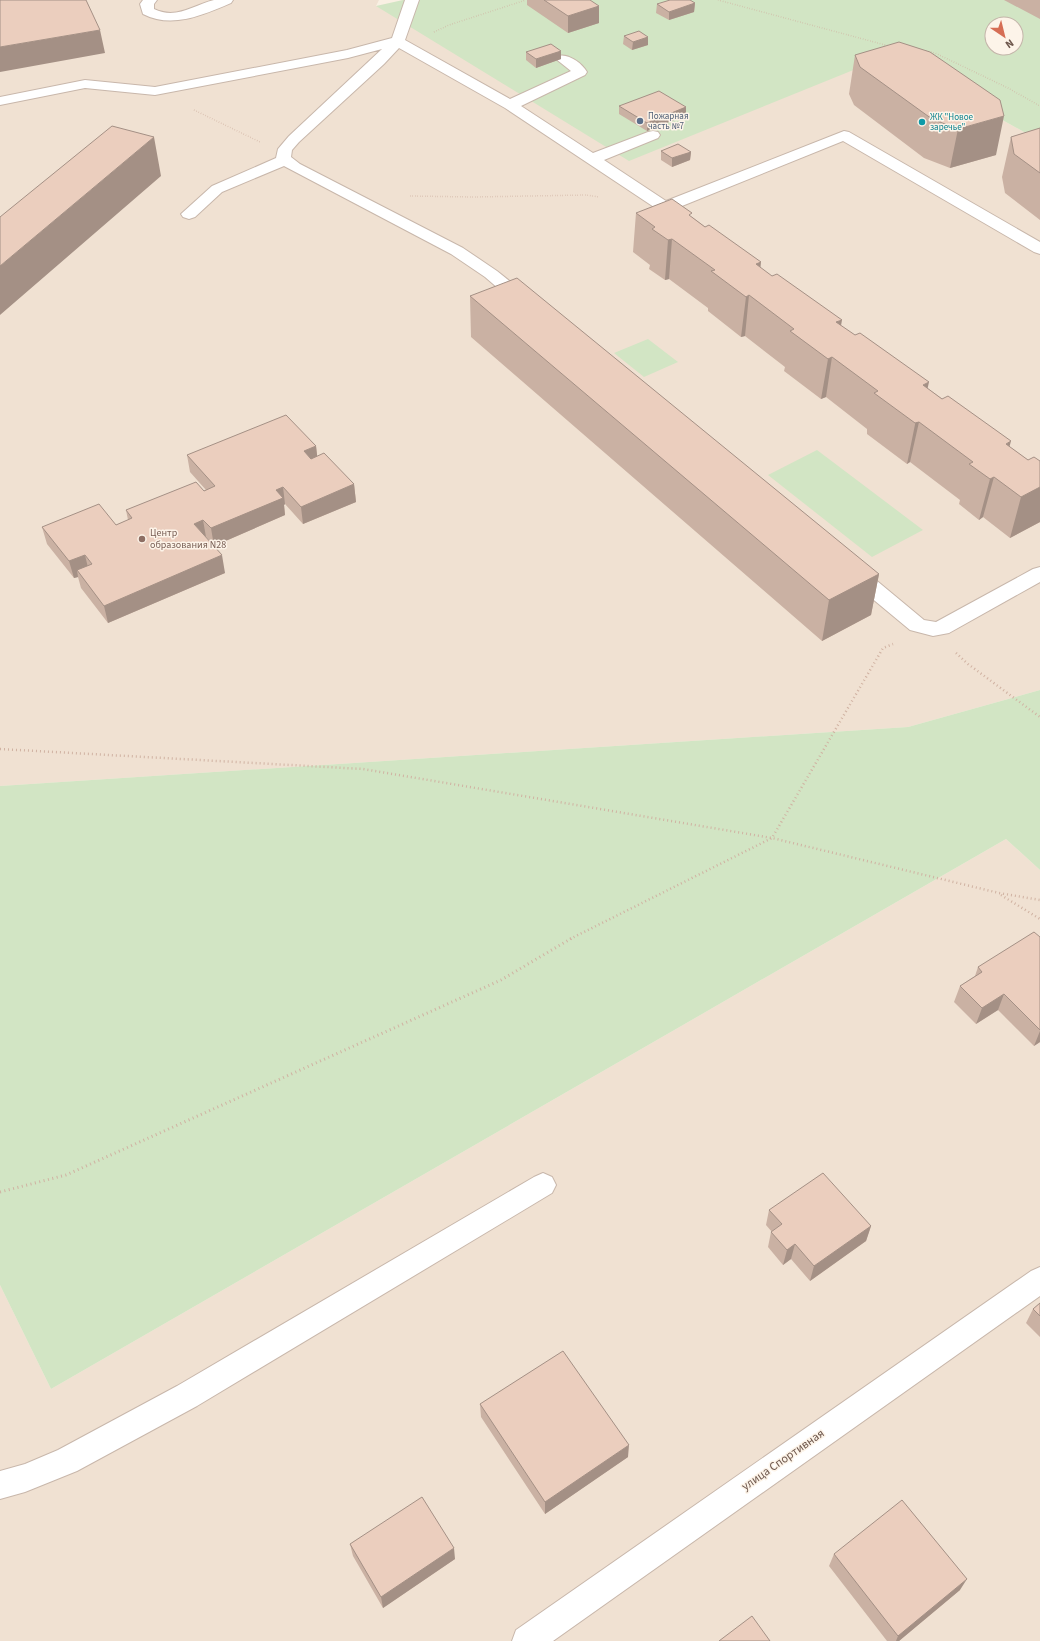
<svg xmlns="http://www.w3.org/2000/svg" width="1040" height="1641" viewBox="0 0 1040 1641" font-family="'Source Sans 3',sans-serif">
  <rect width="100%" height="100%" fill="#f9f0e3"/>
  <path fill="#f0e1d2" d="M0,0h379l-3,6 512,50 152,85v549l-132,37 -908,59z
    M1006,839l34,31v771h-1040v-356l51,104z"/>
  <path fill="#d2e5c4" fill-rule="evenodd" d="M403,0h637v141l-152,-85 -259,105 -253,-155zM992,24h24v24h-24z
    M648,339l30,23 -34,15 -30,-24z
    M817,450l106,80 -51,27 -104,-82z
    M1040,690v180l-34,-31 -955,550 -51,-104v-499l908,-59z"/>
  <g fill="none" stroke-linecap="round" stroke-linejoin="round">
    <g stroke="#c8b7ab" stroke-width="2">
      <path id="minor" d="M143,0h14l-3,4v5c22,11 40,-4 60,-9 6,0 13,0 19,0l-2,3c-28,12 -59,26 -88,11l-3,-10z
        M405,0h14l-14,40 105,59 61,-28 -15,-12 2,-3c10,-3 24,7 29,16l-2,3 -64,31 72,47 55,-21 5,-1 5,1 2,3 -2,3 -54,22 62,41 178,-70 5,1 191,110v12l-6,-2 -191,-111 -166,67 13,9 2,3 -2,3 -6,2 -6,-2 -173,-115 -106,-60 -15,16 -85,78 -7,8 -1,7 9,7 163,84 34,23 35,28 2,4 -2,4 -6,1 -6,-1 -35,-30 -34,-23 -167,-88 -62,26 -27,25 -6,2 -6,-2 -2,-3 31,-28 64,-28 2,-9 11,-13 93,-87 -34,9 -193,37 -70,-7 -85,17v-8l85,-17 70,7 192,-37 45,-12z
        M852,564l7,2 65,54 12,2 97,-53 7,-2v15l-91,51 -16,3 -23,-6 -65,-54 -3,-5 3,-5z
        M543,1173l9,4 4,8 -4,8 -355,213 -120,65 -52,21 -25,7v-28l25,-7 33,-14 119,-64 357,-209z
        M1040,1267v29l-487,345h-41l4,-11 515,-359z"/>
    </g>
    <path stroke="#d0b2a2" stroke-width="1.5" stroke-dasharray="0.5 2" stroke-linecap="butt" d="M718,0l171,46
      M434,32l15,-7 77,-25
      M926,51l9,2 73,35 32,18
      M194,110l66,32
      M410,196l63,1 113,-2 13,2"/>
    <path stroke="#d0b2a2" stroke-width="2.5" stroke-dasharray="1 3" stroke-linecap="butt" d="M956,653l12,11 72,53
      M0,749l363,20 409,69 227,55 41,7
      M1001,895l39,24
      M570,939l202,-101 111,-190 10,-4"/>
    <path stroke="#d0b2a2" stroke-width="3" stroke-dasharray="1 3.5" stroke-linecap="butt" d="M0,1192l66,-17 435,-195 71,-42"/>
    <use href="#minor" fill="#fff" fill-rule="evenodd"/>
  </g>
  <path fill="#cab1a3" d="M527,0h63l9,23 -31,10 -41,-28z
    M1004,0h36v19z
    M695,3l-1,9 -25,8 -13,-7 1,-9z
    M624,36l24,1v8l-16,5 -9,-6z
    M561,51v8l-25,9 -10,-8v-8z
    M855,55l141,100 -46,13 -26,-10 -70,-53 -5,-11z
    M619,106l67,1v8l-39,16 -28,-17z
    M1040,128v92l-35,-27 -3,-16 9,-40z
    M661,151l30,1 -1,8 -18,7 -11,-7z
    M636,213l56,4 68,51 167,120 101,72 12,1v61l-30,16 -27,-21 -4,3 -20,-16 1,-4 -50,-38 -3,2 -40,-30v-5l-41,-32 -5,2 -37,-28 1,-4 -40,-31 -4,1 -33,-26v-3l-39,-29 -4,1 -16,-11 1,-4 -17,-13z
    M470,296l409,278 -8,41 -49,26 -351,-304z
    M316,446l1,10 37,28 2,18 -53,22 -18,-20 -1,1 1,10 -71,31 -8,-9 19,36 -117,50 -27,-35 -3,-11 -4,1 -27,-34 -5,-17 74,-2 12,-5 -2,-10 80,-20 -16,-18 -3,-17z
    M1040,937v105l-6,4 -36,-36 -22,14 -22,-22 6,-16 15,-10 3,-9z
    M769,1210l102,16 -5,15 -56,40 -19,-22 -8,6 -15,-18 3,-15h1l-6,-7z
    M1040,1303v34l-14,-14 7,-14z
    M480,1404l148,53 -83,57 -64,-97z
    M350,1544l105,15 -72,49 -30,-52z
    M834,1554l126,36 -61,51h-12l-58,-75z"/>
  <path fill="#a49085" d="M695,3l-1,9 -25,8v-8z
    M599,6v17l-31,10v-17z
    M100,30l5,23 -105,19v-25z
    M648,37v8l-16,5 1,-8z
    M561,51v8l-25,9v-9z
    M686,107v8l-39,16v-8z
    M1004,116l-8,39 -46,13 8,-39z
    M154,137l7,39 -161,139v-49z
    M691,152l-1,8 -18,7v-9z
    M672,239l-3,40 -4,1 3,-40z
    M761,262l-4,39 -1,-37z
    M749,295l-4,41 -4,1 5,-40z
    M842,320l-7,39 -3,-2 -6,40 -5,2 7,-40 8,-37z
    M929,382l-9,40h-1l-9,40 -3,2 16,-79z
    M1011,441l-11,41 6,-38z
    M316,446l2,17 -12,5 -2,-17z
    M994,477l-11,40 -4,3 11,-41z
    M354,484l2,18 -53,22 -2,-17z
    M283,487l2,17 -1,1 1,10 -71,31 -3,-18 65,-38z
    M1040,487v35l-30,16 11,-41z
    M203,520l3,17 -12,-13z
    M85,555l4,17 -12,-2 1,7 -4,1 -5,-17z
    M222,555l3,18 -117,50 -4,-17z
    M879,574l-8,41 -49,26 7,-41z
    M1004,994l-6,16 -22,14 6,-16z
    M1040,1031v11l-6,4z
    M871,1226l-5,15 -56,40 4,-15z
    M795,1244l-4,15 -8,6 4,-15z
    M629,1445l-1,12 -83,57v-12z
    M454,1548l1,11 -72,49 -2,-11z
    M967,1579l-7,11 -61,51h-3l2,-5z"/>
  <path fill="#ebcebe" stroke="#a49085" d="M0,0h86l14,30 -100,17z
    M544,0h46l9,6 -31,10z
    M670,0h20l5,3 -26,9 -12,-8z
    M639,31l9,6 -15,5 -9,-6z
    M899,42l31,10 70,48 4,16 -46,13 -26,-10 -72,-52 -5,-12z
    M551,44l10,7 -25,8 -10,-7z
    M659,91l27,16 -39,16 -28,-17z
    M112,126l42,11 -154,129v-49z
    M1040,128v45l-26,-19 -3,-17z
    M678,144l13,8 -19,6 -11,-7z
    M672,199l20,14 -3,2 16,12 4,-2 52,37 -5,2 16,12 5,-2 65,46 -6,2 19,13 5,-2 69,49 -6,3 19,14 6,-3 63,45 -5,3 22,16 6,-3 6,4v26l-19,10 -27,-20 -4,2 -21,-15 4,-2 -54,-40 -4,1 -41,-30 4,-2 -46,-34 -4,2 -38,-28 4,-2 -45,-34 -3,2 -35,-26 4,-1 -43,-31 -4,1 -16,-11 3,-2 -19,-14z
    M517,278l362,296 -50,26 -359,-304z
    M286,415l30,31 -12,5 7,8 13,-6 30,31 -53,23 -18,-20 -7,3 7,8 -72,30 -8,-8 -9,4 28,31 -118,51 -27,-36 15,-6 -7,-9 -16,6 -27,-34 57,-23 17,21 16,-7 -6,-8 70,-28 8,9 11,-5 -28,-31z
    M1034,932l6,5v93l-36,-36 -22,14 -22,-22 22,-14 -4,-5z
    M823,1173l48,53 -57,40 -19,-22 -8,6 -16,-18 11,-8 -13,-14z
    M1040,1303v13l-7,-7z
    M563,1351l66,94 -84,57 -65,-98z
    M422,1497l32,51 -73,49 -31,-53z
    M902,1500l65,79 -69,57 -64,-82z
    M752,1616l18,25h-51z"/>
  <circle fill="#5c6f8a" stroke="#fdf4e9" stroke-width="1.5" cx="640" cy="121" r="4"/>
  <circle fill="#0f9aa8" stroke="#fdf4e9" stroke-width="1.5" cx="922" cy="122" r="4"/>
  <circle fill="#8d6e63" stroke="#fdf4e9" stroke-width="1.5" cx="142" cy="539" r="4"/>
  <g text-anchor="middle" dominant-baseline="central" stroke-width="3" stroke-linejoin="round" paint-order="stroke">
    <g font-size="9" fill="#4e5e75" stroke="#fdf4e9" text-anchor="start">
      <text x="648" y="116">Пожарная<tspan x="648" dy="10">часть №7</tspan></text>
    </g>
    <g font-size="9" fill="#0d838f" stroke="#fdf4e9" text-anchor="start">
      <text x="930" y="117">ЖК "Новое<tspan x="930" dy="10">заречье"</tspan></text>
    </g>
    <g font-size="10" fill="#785e54" stroke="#fdf4e9" text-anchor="start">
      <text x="150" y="533">Центр<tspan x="150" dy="12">образования N28</tspan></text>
    </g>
    <g font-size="12" fill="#6e574c" stroke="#fdf4e9">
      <text transform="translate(783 1460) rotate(-35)">улица Спортивная</text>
    </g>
  </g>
  <g transform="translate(1004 36) rotate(145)"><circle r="19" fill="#fdf4e9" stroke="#c4b5aa"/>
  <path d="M0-3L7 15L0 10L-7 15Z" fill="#d66e55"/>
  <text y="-6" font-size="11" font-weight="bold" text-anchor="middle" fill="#6e574c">N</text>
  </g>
</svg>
